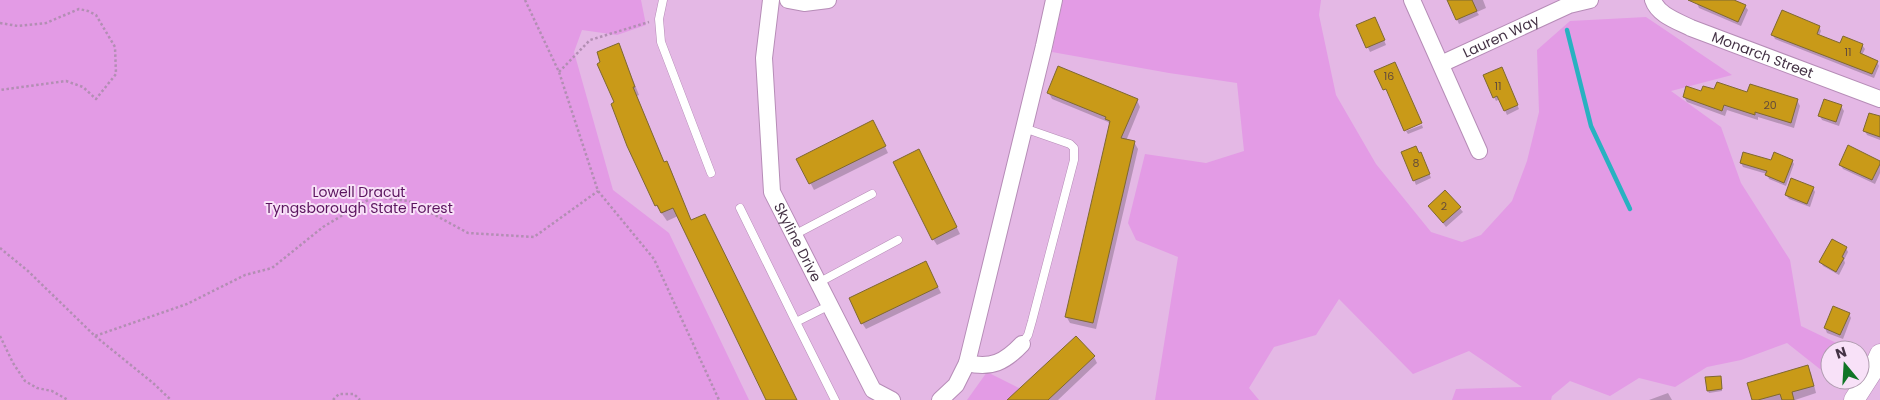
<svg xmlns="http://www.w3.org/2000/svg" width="1880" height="400" viewBox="0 0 1880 400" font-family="Poppins,sans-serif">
  <rect width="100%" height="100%" fill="#e4b8e5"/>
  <path fill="#e39be5" d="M0,0h641l5,25 -29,10 -35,-5 -8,22 39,138 56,43 80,167h-749z
    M1063,0h258l-2,15 17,80 40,69 55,68 31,10 19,-7 31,-34 15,-40 12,-49 -2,-62 33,-29 76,-4 86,58 -61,16 50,36 20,56 49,77 11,66 50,24h-21v27l-43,-34 -46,17 -34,7 -32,20 -36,-9 -29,18 -40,-15 -18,15 -1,4h-99l4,-11 66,-2 -53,-36 -56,23 -74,-75 -23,36 -42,12 -25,41 10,12h-104l23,-143 -42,-17 -8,-17 17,-69 61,9 38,-12 -7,-68 -68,-10 -117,-21z
    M987,372l56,28h-76z"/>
  <path fill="#0003" d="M1455,0h28l3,8 -9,4 2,3 -20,9 -10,-22z
    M1698,0h33l14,6 3,4 -7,16 -42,-18 -2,-5z
    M1377,23l9,22 -16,7 -12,-26z
    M1819,27l2,4 -2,5 22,9h21l3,4 -3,6 15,7 2,4 -5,12 -99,-39 -2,-4z
    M619,45l20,50 -2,1 27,67 2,-1 5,8 20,52 105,178h-28l-90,-184 -11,5 -11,-16 -41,-102z
    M1503,73l16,36 -12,6 -7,-16 -4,2 -2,-4z
    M1715,91l82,9 3,6 -6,22 -36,-11v3l-31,-10 -2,6 -38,-14 -3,-5z
    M1049,93l88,7 3,7 -14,34 8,1 4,7 -42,180 -26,-6 -4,-7 44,-191 -2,-3 -56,-23z
    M1841,106l3,5 -5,15 -17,-6 -2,-4z
    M1880,118v22l-13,-5 -2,-4z
    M1422,125l1,3 -15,6 -2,-3z
    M876,128l12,25 -74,37 -16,-31z
    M1419,154l4,4 8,20 -15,7 -2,-5z
    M922,157l38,77 -23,11 -4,-6z
    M1792,161l2,3 -8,22 -17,-7 -2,-5 -24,-7 -2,-4z
    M1880,162v11l-5,11 -32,-15 -3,-5z
    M1813,188l2,4 -5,15 -21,-8 -3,-4z
    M1445,191l18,21 -17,15 -17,-21z
    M1846,248l2,4 -4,8 1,3 -6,12 -16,-9 -2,-4z
    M929,269l12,24 -75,36 -4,-6z
    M1849,314l2,4 -8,21 -16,-6 -2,-5z
    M1094,357l3,6 -39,37h-40z
    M1807,367l4,6 5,20 -21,7h-42z
    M1721,379l1,12 -13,2 -1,-2z
    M1668,393l4,7h-23z"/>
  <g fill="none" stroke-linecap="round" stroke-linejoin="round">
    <path stroke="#28b2c1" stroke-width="4.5" d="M1567,30l24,96 39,83"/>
  </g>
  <path fill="#c99a18" stroke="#7f6832" d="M1447,0h25l5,11 -21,9z
    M1688,0h46l12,5 -8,17z
    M1782,10l38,16 -3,8 23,9 3,-7 20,8 -3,9 18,8 -6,13 -101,-39z
    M1375,17l10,23 -19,8 -10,-23z
    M619,43l16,44h-2l31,75 3,-1 24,59 14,-6 92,186h-31l-93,-192 -12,5 -4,-8 -2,1 -28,-60 -16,-42 3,-2 -17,-38 3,-2 -3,-10z
    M1395,62l27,61 -18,8 -18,-42 -3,1 -9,-19z
    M1058,66l80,33 -17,39 14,3 -42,182 -28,-6 45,-196 -5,-2 1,-2 -59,-24z
    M1502,67l16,38 -14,6 -7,-15 -4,2 -10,-23z
    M1717,82l30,10 3,-8 48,15 -7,24 -36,-11v3l-31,-10 -2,6 -39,-14 3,-11 15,5 2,-5 11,3z
    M1824,99l18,6 -6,17 -18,-6z
    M1869,113l11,3v21l-17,-6z
    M873,120l13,26 -77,38 -13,-25z
    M1848,145l32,16v3l-8,16 -33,-15z
    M1416,146l3,7 2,-1 9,22 -17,7 -12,-29z
    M919,149l38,78 -25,13 -39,-78z
    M1743,152l28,8 3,-8 19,8 -9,23 -19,-8 2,-4 -27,-8z
    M1791,178l23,9 -7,17 -22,-9z
    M1445,190l16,17 -18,16 -15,-17z
    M1832,239l15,8 -5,10 2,1 -8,14 -17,-10z
    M926,261l12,26 -77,37 -12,-26z
    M1833,306l17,7 -10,22 -16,-7z
    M1076,336l19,20 -47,44h-41z
    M1808,365l6,21 -22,6 2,8h-12l-2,-6 -22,6h-6l-5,-17z
    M1721,376l1,13 -15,2 -2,-14z"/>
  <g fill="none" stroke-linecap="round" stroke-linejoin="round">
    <g stroke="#b68cb7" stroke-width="9">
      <path id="service" d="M663,0l-4,19 2,23 50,131
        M740,208l56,114
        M794,235l78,-41
        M818,283l80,-43
        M830,305l-34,17 39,78
        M1022,344l6,-9 4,-14 42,-161v-12l-4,-4 -46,-16"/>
    </g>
    <g stroke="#b68cb7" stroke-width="18">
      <g id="minor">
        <path id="s1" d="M771,0l-7,58 8,134 101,198 19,10"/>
        <path d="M788,0l16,3 24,-3"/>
        <path d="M1412,0l67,151"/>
        <path id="s2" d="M1653,0c5,15 24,21 38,28l189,71"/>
        <path id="s3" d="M1441,64l128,-59 21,-5"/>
        <path d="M967,363l77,-317 10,-46"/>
        <path d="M940,400l16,-15 11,-22c24,6 38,-1 55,-19"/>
      </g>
    </g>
    <g stroke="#b68cb7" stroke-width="21">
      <path id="tertiary" d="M1854,400l18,-28 8,-18"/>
    </g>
    <path stroke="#b28eb3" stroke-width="2.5" stroke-dasharray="2.5 2.5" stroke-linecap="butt" d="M525,0l34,72 39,119 56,68 65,141
      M0,23l18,3 28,-3 33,-14 9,2 8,4 19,32 1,27 -20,25 -13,-12 -17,-6 -66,9
      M559,72l31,-32 59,-18
      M0,248l28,23 67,65 92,-32 58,-29 27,-7 51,-41 50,-30 36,4 59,32 66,4 64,-46
      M0,336l13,27 12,18 12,7 15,3 16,9
      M95,336l58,47 18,17
      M333,400l6,-6h15l6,6"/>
    <use href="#service" stroke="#fff" stroke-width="8"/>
    <use href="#minor" stroke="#fff" stroke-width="16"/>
    <use href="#tertiary" stroke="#fff" stroke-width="20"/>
  </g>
  <g text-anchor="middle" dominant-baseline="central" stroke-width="4" stroke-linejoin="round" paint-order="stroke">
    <g font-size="11" fill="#654c3a">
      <text x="1848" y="52">11</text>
      <text x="1389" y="76">16</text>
      <text x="1498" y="86">11</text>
      <text x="1770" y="105">20</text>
      <text x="1416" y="163">8</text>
      <text x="1444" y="206">2</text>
    </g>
    <g font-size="14" fill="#443245" stroke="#f8e1f8">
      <text stroke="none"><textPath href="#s3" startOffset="66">Lauren Way</textPath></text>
      <text stroke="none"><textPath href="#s2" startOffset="125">Monarch Street</textPath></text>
      <text stroke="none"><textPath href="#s1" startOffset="249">Skyline Drive</textPath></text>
    </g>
    <g font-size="14" fill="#5b155f" stroke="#f8e1f8">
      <text x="359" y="192">Lowell Dracut<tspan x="359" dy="16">Tyngsborough State Forest</tspan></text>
    </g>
  </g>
  <g transform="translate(1845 365) rotate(342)"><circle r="24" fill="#f8e1f8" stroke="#b09bb0"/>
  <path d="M0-4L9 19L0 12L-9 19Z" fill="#107526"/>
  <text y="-8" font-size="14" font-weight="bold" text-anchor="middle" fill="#443245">N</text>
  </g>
</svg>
